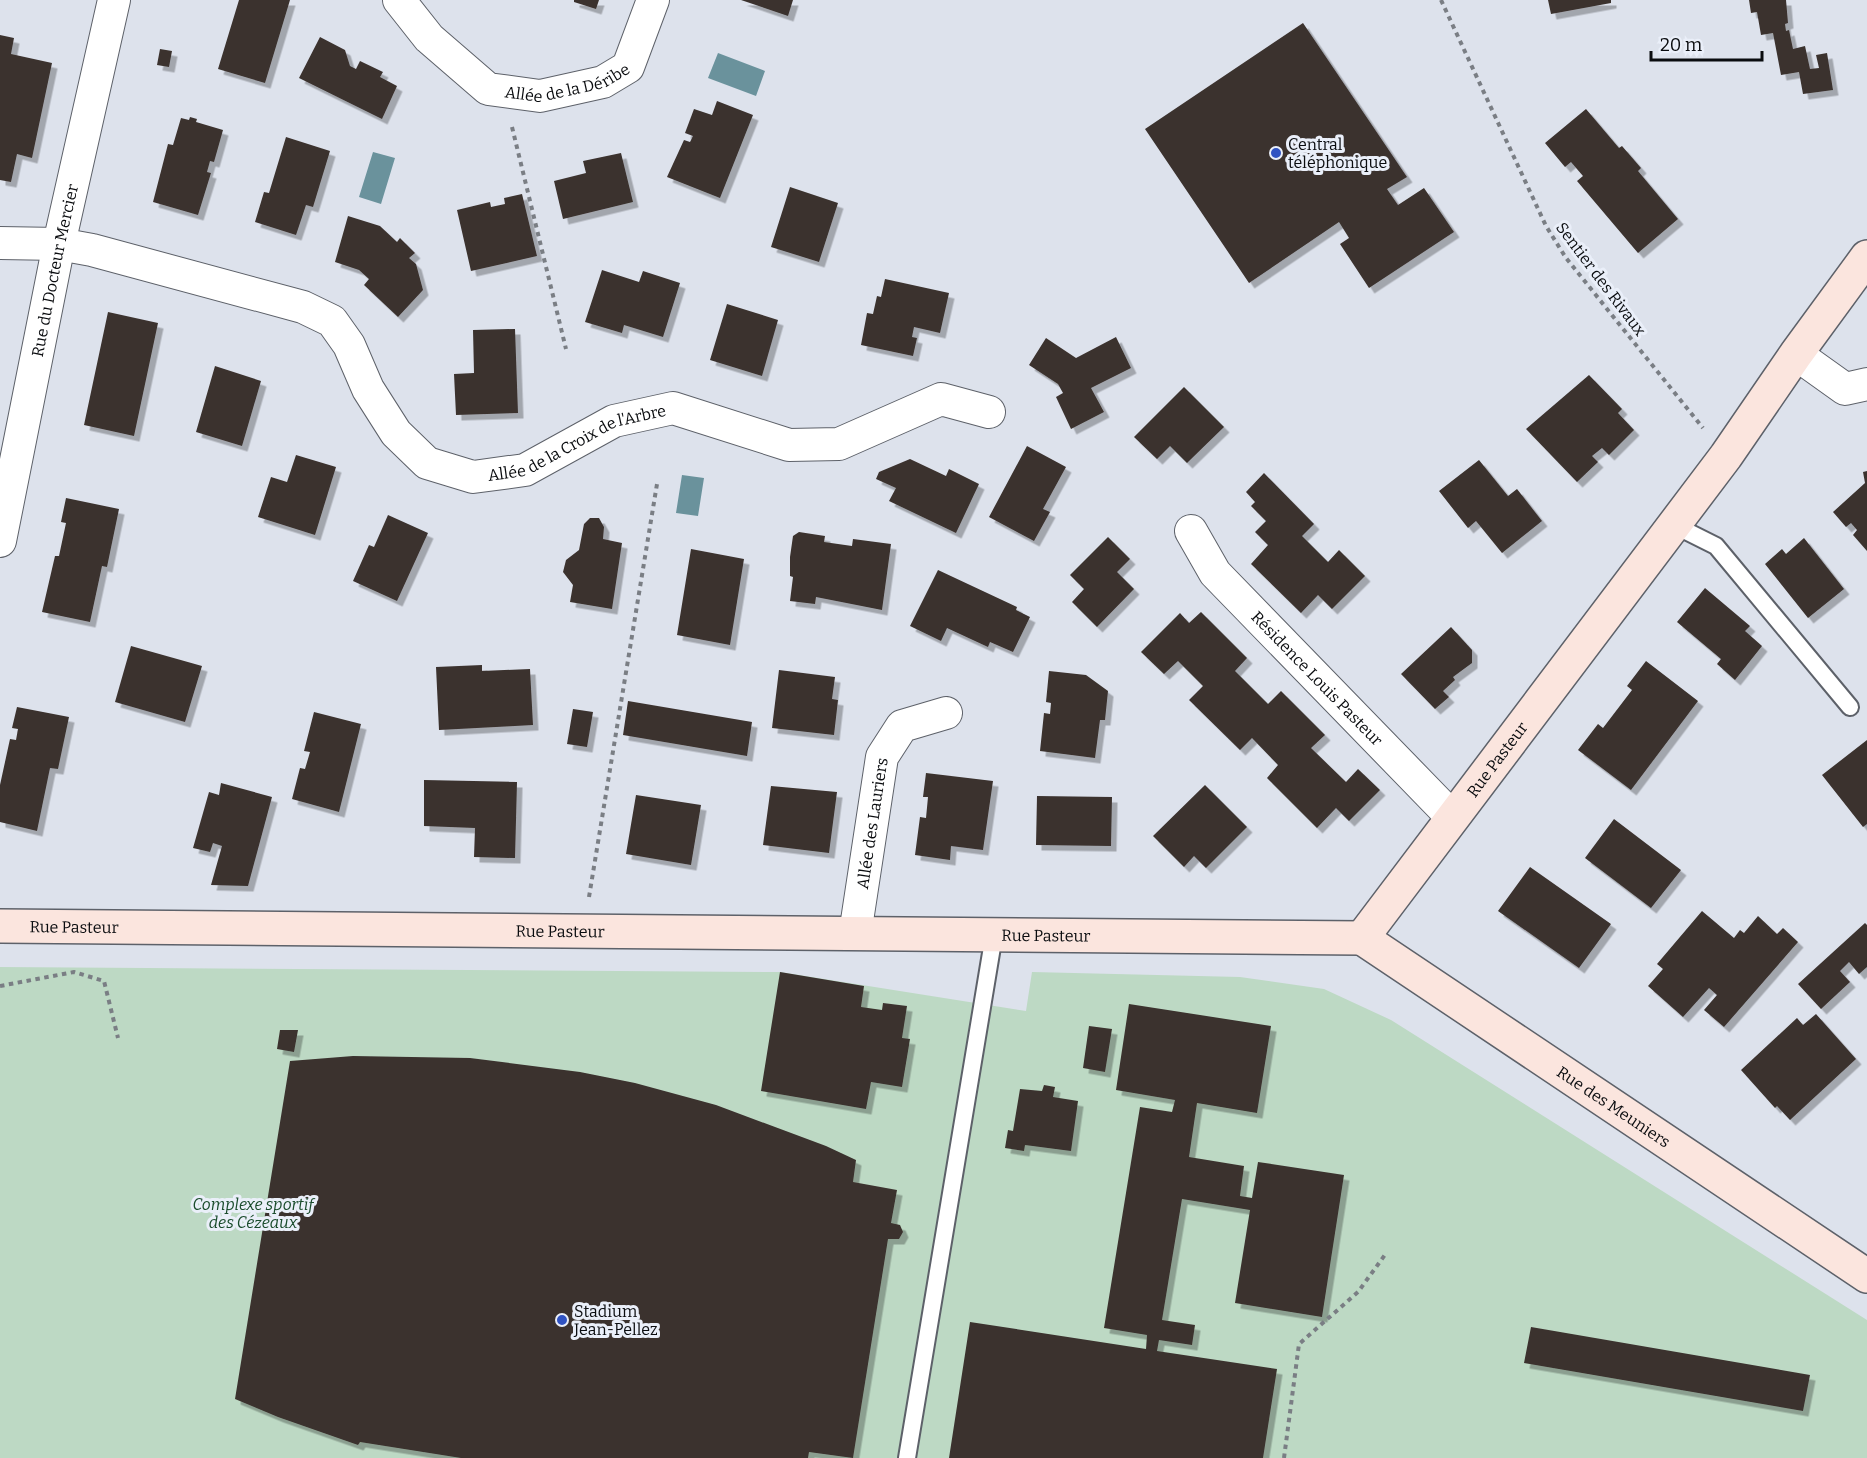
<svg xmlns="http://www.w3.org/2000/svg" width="1867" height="1458" viewBox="0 0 1867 1458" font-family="Bitter,serif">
  <defs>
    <filter id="shadow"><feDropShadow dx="5.5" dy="5.5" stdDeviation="0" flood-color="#0004"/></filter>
  </defs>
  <rect width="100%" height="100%" fill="#dde2ec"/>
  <path fill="#bdd9c4" d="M0,967l780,5 246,39 6,-39 208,5 84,12 67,31 476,300v138h-1867z"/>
  <path fill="#6a929c" d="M718,53l47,18 -9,25 -48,-18z
    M373,152l22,6 -14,46 -22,-7z
    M682,475l22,3 -6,38 -22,-3z"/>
  <path fill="#3b322e" filter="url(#shadow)" d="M239,0h51l-25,83 -47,-14z
    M574,0h25l-3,9 -22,-7z
    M741,0h52l-5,16z
    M1548,0h63v3l-60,11z
    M1749,0h37l2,23 -3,1 1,7 3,-1 4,19 12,-3 5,23 9,-1 -3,-13 11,-2 6,37 -30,4 -4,-22 -18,3 -8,-42 -12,2 -4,-23 -6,1z
    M1303,23l104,154 -20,12 11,16 26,-17 30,44 -85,56 -29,-44 9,-6 -10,-16 -90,61 -104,-154z
    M0,35l14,3 -3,16 41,9 -20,95 -15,-4 -6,28 -11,-2z
    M320,37l25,13 5,16 6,3 4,-8 23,11 -3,5 17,9 -15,33 -83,-41z
    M160,49l12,2 -3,16 -12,-2z
    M717,101l36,14 -33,83 -53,-21 17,-37 6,2 3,-6 -8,-3 9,-24 18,6z
    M1586,109l33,39 3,-2 19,22 -3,3 40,48 -40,34 -61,-72 6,-5 -12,-14 -6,5 -20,-24z
    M190,117l7,2 -1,3 27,8 -9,32 -4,-1 -3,11 4,1 -13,42 -45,-13 15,-58 5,1 8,-27 8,2z
    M286,137l44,14 -17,56 -7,-2 -10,30 -41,-13 9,-30 5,1z
    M621,153l12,49 -70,17 -9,-38 32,-8 -3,-12z
    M790,187l48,16 -19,59 -48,-15z
    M522,194l15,62 -66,15 -14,-61 33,-8 1,5 14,-3 -1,-6z
    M348,216l32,10 17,16 3,-4 15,15 -6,5 7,6 7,26 -25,27 -34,-32 5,-6 -10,-9 -24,-8z
    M602,270l37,12 4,-11 37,12 -17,54 -39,-12 -2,8 -37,-11z
    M885,279l64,14 -9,40 -26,-6 -2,10 5,1 -4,18 -52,-11 6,-32 6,1 4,-18 4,1z
    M727,304l51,16 -16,56 -52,-16z
    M108,312l50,11 -24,113 -50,-11z
    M515,329l3,84 -62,2 -2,-41 20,-1 -1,-43z
    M1116,337l15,31 -40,20 13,24 -33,17 -15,-32 7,-4 -5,-9 -29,-19 17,-27 30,20z
    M215,366l46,15 -19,65 -46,-14z
    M1589,375l33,34 -4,4 16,17 -25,25 -7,-7 -10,8 6,6 -21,20 -51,-53z
    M1184,387l40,40 -37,36 -17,-17 -13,13 -23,-22z
    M1027,446l39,21 -23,42 7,3 -16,29 -45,-24z
    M296,455l40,12 -21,68 -57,-18 13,-40 16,5z
    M910,459l36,17 3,-7 30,15 -23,49 -67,-32 7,-13 -20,-9 3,-7z
    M1479,460l29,36 9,-7 25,32 -40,32 -26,-32 -8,7 -29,-37z
    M1867,471v80l-14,-16 4,-5 -6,-7 -5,4 -13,-15 32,-29 -2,-11z
    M1264,473l50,51 -12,12 26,26 11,-12 26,26 -33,33 -14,-14 -17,18 -50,-49 17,-19 -13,-13 11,-11 -15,-15 4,-4 -9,-10z
    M66,498l53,11 -12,58 -5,-1 -12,56 -48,-10 13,-56h4l7,-33 -5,-1z
    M388,515l40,18 -31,68 -44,-20 16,-36 5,2z
    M590,518h9l5,9 -1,12 19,4 -10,66 -42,-7 3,-17 -10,-13 3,-12 13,-10 5,-26z
    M799,532l26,4 -1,6 28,4 1,-7 38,5 -9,66 -66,-13 -1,7 -25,-3 3,-24 -3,-1v-19l3,-21z
    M1108,537l22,22 -13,13 17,17 -37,38 -25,-25 12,-13 -14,-14z
    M1804,538l40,51 -36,29 -43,-54 17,-15 4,5z
    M691,549l53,10 -14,86 -53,-10z
    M938,570l79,37 -1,3 14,7 -17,35 -23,-10 -2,5 -41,-19 -6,13 -31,-15z
    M1705,588l45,38 -5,5 17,15 -27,34 -18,-16 4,-5 -44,-37z
    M1201,612l46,46 -12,13 33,33 13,-13 44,44 -14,13 35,34 12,-13 22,21 -31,31 -13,-13 -19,20 -50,-50 11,-13 -26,-27 -12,12 -51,-50 14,-14 -25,-25 -14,13 -23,-22 39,-39 9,10z
    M1451,627l21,23v13l-19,14 2,3 -12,11 6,6 -14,12 -34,-35z
    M131,646l71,20 -17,56 -70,-20z
    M1646,661l52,40 -67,89 -53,-40 20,-26 5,4 29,-38 -5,-4z
    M482,665v6l48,-2 3,56 -94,5 -3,-63z
    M779,670l56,7 -3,22 6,1 -4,35 -62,-7z
    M1049,671l37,4 22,16 -3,29h-5l-5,38 -55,-7 4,-38 6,1 1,-11 -5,-1z
    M628,701l124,21 -5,34 -124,-21z
    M17,707l52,10 -11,52 -8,-1 -13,63 -37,-9v-37l10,-46 6,1 2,-11 -6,-1z
    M573,709l20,3 -6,35 -20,-3z
    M314,712l47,12 -22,88 -47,-13 8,-31 5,1 5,-17 -6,-1z
    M1867,740v84l-4,3 -41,-52z
    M926,773l67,8 -10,69 -32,-4 -1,14 -35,-5 5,-38 6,1 2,-21h-5z
    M424,780l93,2 -2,76 -41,-1 1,-29 -51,-2z
    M221,783l51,14 -24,89 -37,-1 11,-39 -9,-3 -3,9 -17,-4 16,-56 10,3z
    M1205,785l42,42 -41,41 -12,-12 -10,11 -31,-31z
    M771,786l66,6 -8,61 -66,-8z
    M636,795l65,10 -10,60 -65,-11z
    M1037,796l75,1 -1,49 -75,-1z
    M1614,819l67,51 -30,38 -66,-50z
    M1530,867l81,57 -32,44 -81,-57z
    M1702,911l32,27 6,-8 4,3 14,-17 19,18 6,-6 15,14 -74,85 -20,-17 13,-15 -8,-7 -26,29 -35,-31 15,-17 -6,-5z
    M1865,923l2,2v42l-8,7 -10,-12 -9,9 10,11 -29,27 -23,-25z
    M780,972l84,14 -3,21 21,3 1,-7 24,3 -5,32 8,1 -8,48 -31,-5 -5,27 -105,-18z
    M1129,1004l142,22 -14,87 -60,-10 -8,54 55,9 -4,30 12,2 6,-36 86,13 -22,142 -87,-14 15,-93 -68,-11 -20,121 33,5 -3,20 -33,-5 -2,11 120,18 -14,89h-314l21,-136 176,27 1,-14 -43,-7 36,-221 32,5 3,-12 -59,-10z
    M1816,1014l40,45 -66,61 -13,-14 -2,2 -34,-38 56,-52 6,7z
    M1089,1026l23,3 -7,43 -22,-4z
    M280,1030h18l-4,22 -17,-3z
    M353,1056l117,2 110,14 55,11 81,22 110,41 30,14 -3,22 44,8 -6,33 9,2 3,7 -4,7h-11l-35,219 -44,-6 -1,6h-347l-101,-16 -2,3 -80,-28 -43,-18 55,-338z
    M1044,1085l11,2 -2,10 25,4 -7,50 -46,-6 -1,6 -19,-3 3,-18 5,1 7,-42 22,2z
    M1531,1327l279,48 -7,36 -279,-48z"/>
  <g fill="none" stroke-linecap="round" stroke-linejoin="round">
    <g stroke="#5d6169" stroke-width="20">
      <path id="lane" d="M1674,525l42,21 134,161
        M907,1458l87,-523"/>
    </g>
    <g stroke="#5d6169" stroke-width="34">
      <g id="street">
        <path id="s1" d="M399,0l30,38 59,51 52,7 63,-14 25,-15 25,-67"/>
        <path id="s2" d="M0,243l59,1 33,6 211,57 29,14 17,24 19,44 28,44 31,30 46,14 52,-7 89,-49 59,-13 116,37 50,-1 102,-45 48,13"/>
        <path d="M1796,354l49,35 22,-5"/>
        <path id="s3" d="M1191,531l24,42 237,244"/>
        <path id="s4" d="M0,541l59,-297 55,-244"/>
        <path id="s5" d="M855,934l27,-177 20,-31 44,-13"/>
      </g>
    </g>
    <g stroke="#5d6169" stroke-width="36">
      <g id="secondary">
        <path id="s6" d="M0,926l1362,12"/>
        <path id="s7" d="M1362,938l364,-482 70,-102 71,-97"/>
        <path id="s8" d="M1362,938l505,338"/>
      </g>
    </g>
    <path stroke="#7a7e84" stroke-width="4" stroke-dasharray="4.5 4.5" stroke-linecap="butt" d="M1441,0l105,226 20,32 137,170
      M512,127l54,222
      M589,897l68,-413
      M0,986l74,-14 30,9 14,57
      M1284,1458l15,-114 59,-52 29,-40"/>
    <use href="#lane" stroke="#fff" stroke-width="16"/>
    <use href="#street" stroke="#fff" stroke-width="32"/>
    <use href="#secondary" stroke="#fbe5de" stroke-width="33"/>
  </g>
  <g fill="#2f52c2" stroke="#eaeff9" stroke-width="2">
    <circle cx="1276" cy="153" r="6"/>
    <circle cx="562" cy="1320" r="6"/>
  </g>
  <g text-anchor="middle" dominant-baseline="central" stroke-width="6" stroke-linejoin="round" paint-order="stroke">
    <g font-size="16" fill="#0a0c0f" stroke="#eaeff9">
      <text stroke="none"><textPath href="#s1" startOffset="208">Allée de la Déribe</textPath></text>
      <text stroke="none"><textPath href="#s4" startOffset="276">Rue du Docteur Mercier</textPath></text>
      <text transform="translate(1601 279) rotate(53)">Sentier des Rivaux</text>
      <text stroke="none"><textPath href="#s2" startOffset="675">Allée de la Croix de l'Arbre</textPath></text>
      <text stroke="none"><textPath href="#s3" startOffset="195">Résidence Louis Pasteur</textPath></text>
      <text stroke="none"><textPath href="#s7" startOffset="224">Rue Pasteur</textPath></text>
      <text stroke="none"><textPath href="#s5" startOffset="112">Allée des Lauriers</textPath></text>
      <text stroke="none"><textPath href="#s6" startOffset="74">Rue Pasteur</textPath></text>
      <text stroke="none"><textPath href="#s6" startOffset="560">Rue Pasteur</textPath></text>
      <text stroke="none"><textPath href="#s6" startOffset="1046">Rue Pasteur</textPath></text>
      <text stroke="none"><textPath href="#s8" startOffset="303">Rue des Meuniers</textPath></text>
    </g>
    <g font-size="16" fill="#0a0c0f" stroke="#eaeff9" text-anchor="start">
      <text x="1288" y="144">Central<tspan x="1288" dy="18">téléphonique</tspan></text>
      <text x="574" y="1311">Stadium<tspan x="574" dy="18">Jean-Pellez</tspan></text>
    </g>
    <g font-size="16" font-style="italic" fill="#1a4c2c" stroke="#eaeff9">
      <text x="253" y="1204">Complexe sportif<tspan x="253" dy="18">des Cézeaux</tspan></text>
    </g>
  </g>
  <path d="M1651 51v9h111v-9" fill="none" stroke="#0a0c0f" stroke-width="3"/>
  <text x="1660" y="51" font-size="18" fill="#0a0c0f" stroke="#eaeff9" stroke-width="4.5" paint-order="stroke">20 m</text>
</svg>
